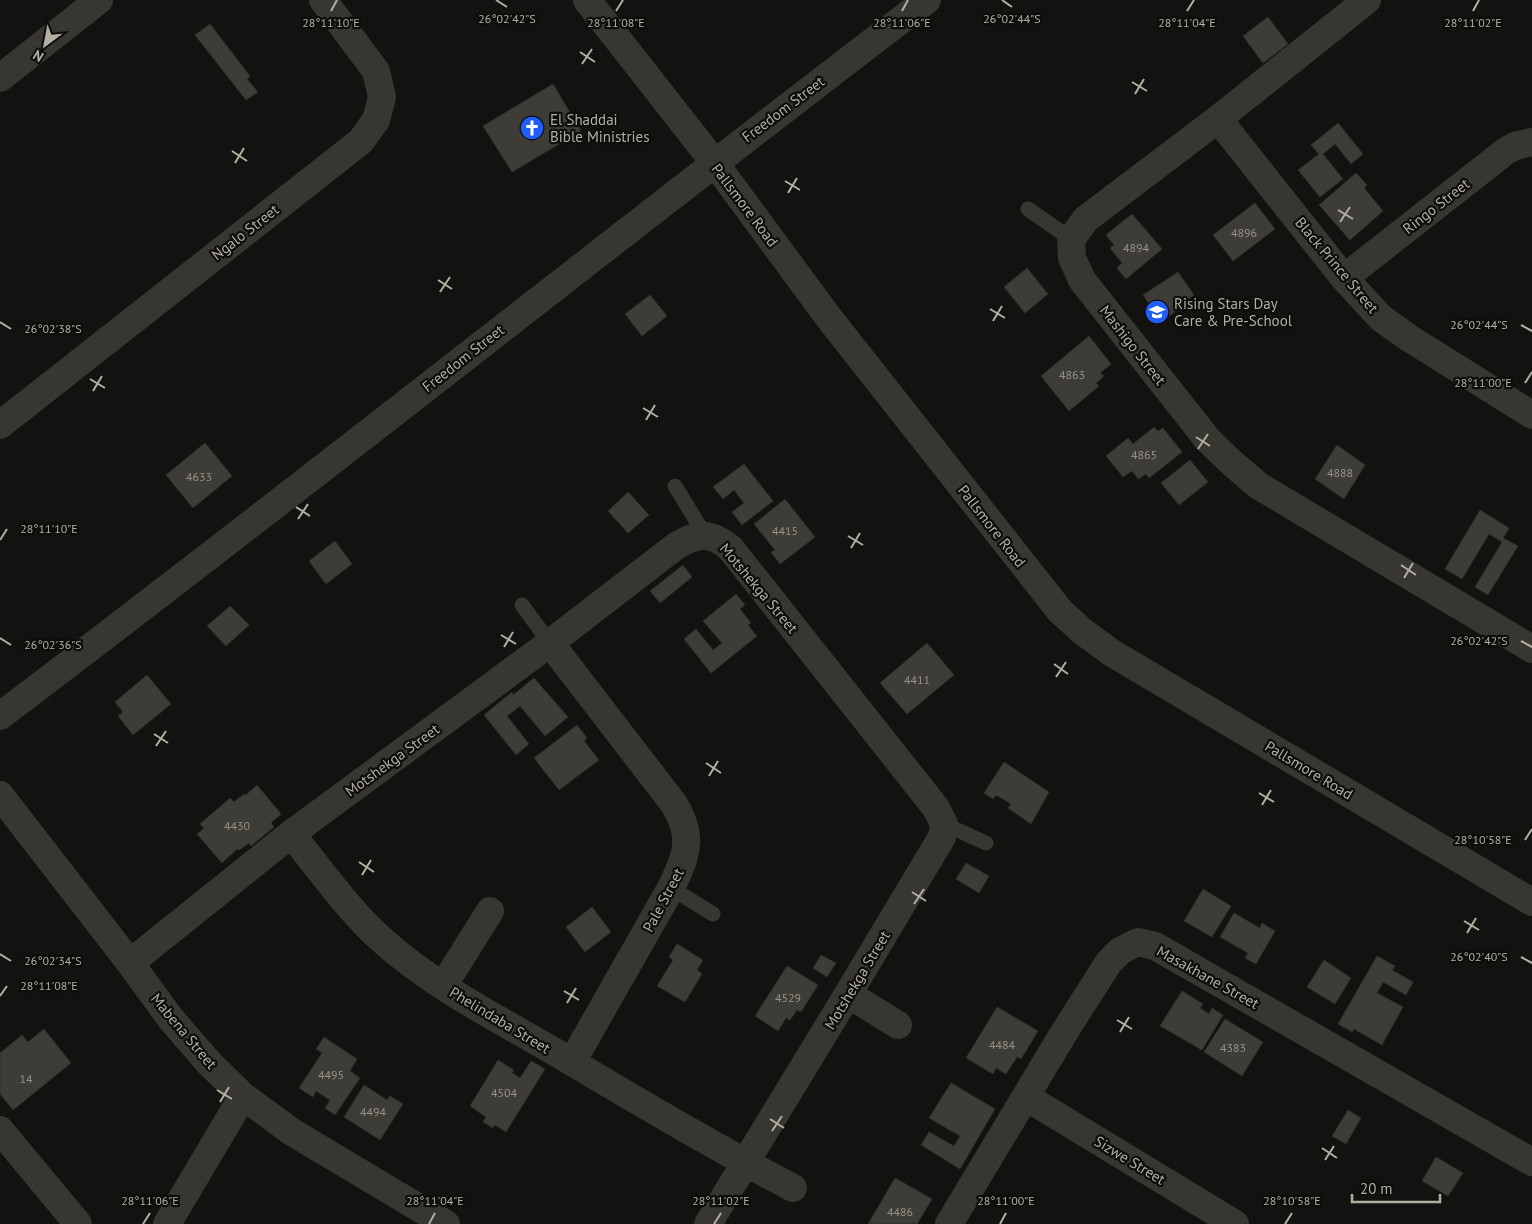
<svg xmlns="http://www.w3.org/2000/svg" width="1532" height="1224" viewBox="0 0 1532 1224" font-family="'PT Sans',sans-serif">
  <rect width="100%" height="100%" fill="#121210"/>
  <path fill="#3d3c37" stroke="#2e2e2a" d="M1268,17l20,27 -25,19 -20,-27z
    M210,24l40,52 -3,3 11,13 -12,8 -51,-65z
    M553,84l28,47 -69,41 -29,-46z
    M1338,123l25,31 -12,10 -16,-20 -12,10 20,25 -23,18 -22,-27 21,-16 -8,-9z
    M1356,173l11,12 -3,3 19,23 -33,29 -31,-35z
    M1255,203l20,26 -42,32 -20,-26z
    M1132,214l30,35 -36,30 -9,-11 5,-5 -12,-15 4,-3 -8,-10z
    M1027,268l21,26 -23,19 -21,-26z
    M1178,272l16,23 -17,12 2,2 -23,16 -9,-13 5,-4 -9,-13z
    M650,295l17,21 -25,20 -17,-22z
    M1089,336l22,28 -11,9 4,3 -8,7 3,3 -30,25 -28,-35z
    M1154,427l4,4 5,-3 19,24 -33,26 -3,-4 -8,5 -6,-8 -9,6 -17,-21 22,-18 5,6z
    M205,443l27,33 -39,32 -27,-33z
    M1337,445l28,20 -21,34 -29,-20z
    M1190,460l18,22 -29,23 -18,-22z
    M744,464l29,37 -31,24 -10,-13 12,-9 -10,-13 -11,9 -10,-12z
    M628,492l21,23 -21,18 -20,-22z
    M785,499l30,38 -35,27 -9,-12 4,-2 -21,-26z
    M1480,510l29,18 -6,10 15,8 -30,49 -13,-8 27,-45 -13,-8 -27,45 -17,-10z
    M335,541l17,23 -26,20 -17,-23z
    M683,565l9,12 -32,26 -10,-12z
    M736,594l9,11 -5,4 11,14 -3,2 9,11 -46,37 -27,-34 12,-10 17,21 9,-7 -19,-22z
    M230,606l19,19 -23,21 -19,-20z
    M927,643l27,32 -47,39 -27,-31z
    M147,675l24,29 -38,31 -15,-19 5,-4 -8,-10z
    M534,678l34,39 -23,19 -25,-30 -13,10 22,28 -13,11 -32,-40 28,-23 1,3z
    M577,725l10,13 -3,3 15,19 -40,30 -25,-32z
    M1004,762l45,30 -18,32 -23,-16 3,-4 -15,-9 -3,4 -9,-6z
    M257,785l24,29 -10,9 3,4 -23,19 -2,-3 -10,7 -2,-1 -15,14 -25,-29 7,-6 -4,-4 30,-26 4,4 10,-8 2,1z
    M966,863l23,13 -10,17 -23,-14z
    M1203,889l28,17 -19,31 -28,-16z
    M592,907l19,25 -26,20 -19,-25z
    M1234,913l26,15 2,-5 13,8 -19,33 -11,-6 3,-5 -28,-16z
    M677,944l26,16 -6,10 5,4 -17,28 -28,-16 16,-26 -4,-3z
    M821,955l15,8 -9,14 -14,-9z
    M1377,956l18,10 -3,4 21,12 -7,13 -23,-13 -6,11 26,14 -21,38 -28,-16 -2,3 -14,-8z
    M1324,960l27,18 -16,26 -28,-17z
    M787,966l31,19 -17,27 -4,-2 -7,10 -4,-2 -8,13 -23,-15z
    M1182,991l21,13 -3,4 9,6 3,-6 11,7 -21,35 -42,-24z
    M997,1007l41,24 -17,28 -4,-2 -11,17 -10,-6 -3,6 -27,-16z
    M1225,1019l38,23 -21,34 -38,-24z
    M44,1029l27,34 -58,47 -13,-16v-41l22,-18 6,7z
    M324,1037l33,22 -7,12 10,7 -25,37 -10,-7 5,-8 -14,-9 -3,6 -14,-9 23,-35 -6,-4z
    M498,1060l16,10 -2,3 8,5 11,-17 14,8 -39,63 -11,-7 -2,3 -10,-6 3,-5 -16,-11z
    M951,1083l44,26 -35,60 -39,-24 8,-13 25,14 6,-10 -31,-18z
    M364,1085l23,15 3,-4 13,8 -23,36 -36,-23z
    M1348,1110l13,8 -15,26 -14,-8z
    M1436,1157l27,16 -15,23 -26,-15z
    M895,1178l37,21 -15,25 -6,-1v1h-43z"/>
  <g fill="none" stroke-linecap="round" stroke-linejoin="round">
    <path stroke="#373631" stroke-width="15" d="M1028,209l43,30
      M675,486l30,49
      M522,605l28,38
      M944,824l42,19
      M671,888l42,26"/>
    <path stroke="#373631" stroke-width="28" d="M587,0l127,162 115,156 231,293 22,20 30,22 420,249
      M1367,0l-149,119 -132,100 -15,20 1,19 10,22 126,160 24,23 27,23 273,163
      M0,78l99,-78
      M1218,119l126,159 37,40 28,20 123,77
      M1344,278l162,-127 9,-5 17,-4
      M0,425l361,-284 15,-21 6,-23 -6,-26 -53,-71
      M550,643l124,161c4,7 8,15 10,22 7,22 -4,43 -13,62l-99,174
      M0,795l130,168 41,56 38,44 34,33 49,36 154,92
      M291,834c30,36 57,76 91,106 50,45 111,76 168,109 80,48 161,96 243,139
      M130,963l161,-129 259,-191 126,-97c23,-13 34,-15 55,3l205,259 8,16 -2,13 -94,157 -140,230
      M443,986l47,-75
      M848,994l50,31
      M1026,1097l209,127
      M0,1130l78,94
      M167,1224l76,-128
      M949,1224l116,-193 44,-69 11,-11 18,-9 17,4 377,216"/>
    <path stroke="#373631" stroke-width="28" d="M0,716c311,-235 616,-479 927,-716"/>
  </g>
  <path fill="none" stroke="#b3afa1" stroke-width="2" d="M496,0l11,7M1002,0l10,7M331,11l6,-11M616,11l7,-11M902,11l6,-11M1187,11l7,-11M1473,11l6,-11M580,52l15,10M582,64l10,-15M1132,82l15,9M1135,94l9,-15M232,151l15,10M235,163l9,-15M785,181l15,9M788,193l9,-15M1338,210l15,9M1340,222l10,-15M438,280l14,9M440,292l10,-15M990,309l15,9M993,321l9,-15M0,322l11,7M1521,325l11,6M90,379l15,9M1525,383l7,-11M93,391l9,-15M643,408l15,9M646,420l9,-15M1196,437l14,9M1198,449l10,-15M296,507l14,9M298,519l10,-15M848,536l15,9M0,540l7,-11M851,548l9,-15M1401,565l15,10M1404,578l9,-15M501,635l15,9M0,638l11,7M1521,641l11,6M504,647l9,-15M1054,664l14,10M1056,677l10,-15M154,734l14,9M156,746l10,-15M706,763l15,10M709,776l9,-15M1259,793l15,9M1262,805l9,-15M1525,840l7,-11M359,862l15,10M362,875l9,-15M912,892l14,9M914,904l10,-15M1464,921l15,9M1467,933l9,-15M0,954l11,7M1521,957l11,6M564,991l15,9M0,996l7,-10M567,1003l9,-15M1117,1020l15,9M1120,1032l9,-15M217,1090l15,9M220,1102l9,-15M770,1119l14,9M772,1131l10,-15M1322,1148l15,10M1325,1160l9,-14M143,1224l7,-11M429,1224l6,-11M714,1224l7,-11M1000,1224l6,-11M1285,1224l7,-11"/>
  <defs>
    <g id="church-disc" transform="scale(1.25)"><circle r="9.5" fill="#215df9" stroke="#0d0d0b"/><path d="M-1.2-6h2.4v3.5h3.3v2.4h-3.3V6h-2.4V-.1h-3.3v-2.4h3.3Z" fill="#fff"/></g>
    <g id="school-disc" transform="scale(1.25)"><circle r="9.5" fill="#215df9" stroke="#0d0d0b"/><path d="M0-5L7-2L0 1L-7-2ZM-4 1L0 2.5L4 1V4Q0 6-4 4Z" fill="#fff"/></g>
  </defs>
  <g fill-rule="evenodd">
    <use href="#church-disc" x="532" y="128"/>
    <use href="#school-disc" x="1157" y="312"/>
  </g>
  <g text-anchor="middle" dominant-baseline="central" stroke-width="4.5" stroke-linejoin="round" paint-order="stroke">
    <g font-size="12" fill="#969286">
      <text x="1244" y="232">4896</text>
      <text x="1136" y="247">4894</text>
      <text x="1072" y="374">4863</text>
      <text x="1144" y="454">4865</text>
      <text x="1340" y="472">4888</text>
      <text x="199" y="476">4633</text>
      <text x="785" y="530">4415</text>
      <text x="917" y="679">4411</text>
      <text x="237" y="825">4430</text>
      <text x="788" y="997">4529</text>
      <text x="1002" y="1044">4484</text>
      <text x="1233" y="1047">4383</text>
      <text x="331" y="1074">4495</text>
      <text x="26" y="1078">14</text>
      <text x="504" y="1092">4504</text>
      <text x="373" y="1111">4494</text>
      <text x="900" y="1211">4486</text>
    </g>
    <g font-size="15" fill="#b3afa1" stroke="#0d0d0b">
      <text transform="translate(783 109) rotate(-37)">Freedom Street</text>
      <text transform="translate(745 205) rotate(53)">Pallsmore Road</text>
      <text transform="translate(1436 206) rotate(-38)">Ringo Street</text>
      <text transform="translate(245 232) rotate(-38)">Ngalo Street</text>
      <text transform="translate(1337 265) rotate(50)">Black Prince Street</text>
      <text transform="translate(1133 345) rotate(52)">Mashigo Street</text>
      <text transform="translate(463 358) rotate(-38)">Freedom Street</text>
      <text transform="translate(992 526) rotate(52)">Pallsmore Road</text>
      <text transform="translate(759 588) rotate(50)">Motshekga Street</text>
      <text transform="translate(392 760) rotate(-36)">Motshekga Street</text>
      <text transform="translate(1309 770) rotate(31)">Pallsmore Road</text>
      <text transform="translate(663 900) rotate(-62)">Pale Street</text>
      <text transform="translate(1208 977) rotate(29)">Masakhane Street</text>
      <text transform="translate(857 980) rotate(-59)">Motshekga Street</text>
      <text transform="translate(500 1020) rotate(31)">Phelindaba Street</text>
      <text transform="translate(184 1031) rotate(50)">Mabena Street</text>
      <text transform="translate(1130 1160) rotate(31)">Sizwe Street</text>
    </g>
    <g font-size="15" fill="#b3afa1" stroke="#0d0d0b" text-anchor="start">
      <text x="550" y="119">El Shaddai<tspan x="550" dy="17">Bible Ministries</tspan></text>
      <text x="1174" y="303">Rising Stars Day<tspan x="1174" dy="17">Care &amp; Pre-School</tspan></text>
    </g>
  </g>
  <g font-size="12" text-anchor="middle" fill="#b3afa1" stroke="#0d0d0b" stroke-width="4.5" stroke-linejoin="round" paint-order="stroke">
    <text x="507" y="23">26°02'42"S</text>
    <text x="1012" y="23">26°02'44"S</text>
    <text x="331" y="27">28°11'10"E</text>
    <text x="616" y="27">28°11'08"E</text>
    <text x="902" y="27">28°11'06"E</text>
    <text x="1187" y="27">28°11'04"E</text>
    <text x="1473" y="27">28°11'02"E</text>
    <text x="1479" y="329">26°02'44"S</text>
    <text x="53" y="333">26°02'38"S</text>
    <text x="1483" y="387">28°11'00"E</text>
    <text x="49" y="533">28°11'10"E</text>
    <text x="1479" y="645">26°02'42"S</text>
    <text x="53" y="649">26°02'36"S</text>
    <text x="1483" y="844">28°10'58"E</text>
    <text x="1479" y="961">26°02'40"S</text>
    <text x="53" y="965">26°02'34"S</text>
    <text x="49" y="990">28°11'08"E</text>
    <text x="150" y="1205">28°11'06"E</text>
    <text x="435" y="1205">28°11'04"E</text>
    <text x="721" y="1205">28°11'02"E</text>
    <text x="1006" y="1205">28°11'00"E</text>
    <text x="1292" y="1205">28°10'58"E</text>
  </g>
  <g transform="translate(45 45) rotate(212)" stroke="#0d0d0b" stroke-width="4" paint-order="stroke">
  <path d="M0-4L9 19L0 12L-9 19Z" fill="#b3afa1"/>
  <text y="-8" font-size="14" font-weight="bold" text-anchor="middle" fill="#b3afa1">N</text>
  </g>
  <path d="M1352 1194v8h88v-8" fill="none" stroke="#b3afa1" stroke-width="2.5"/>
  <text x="1360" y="1194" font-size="15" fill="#b3afa1" stroke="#0d0d0b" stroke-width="4" paint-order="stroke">20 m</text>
</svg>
